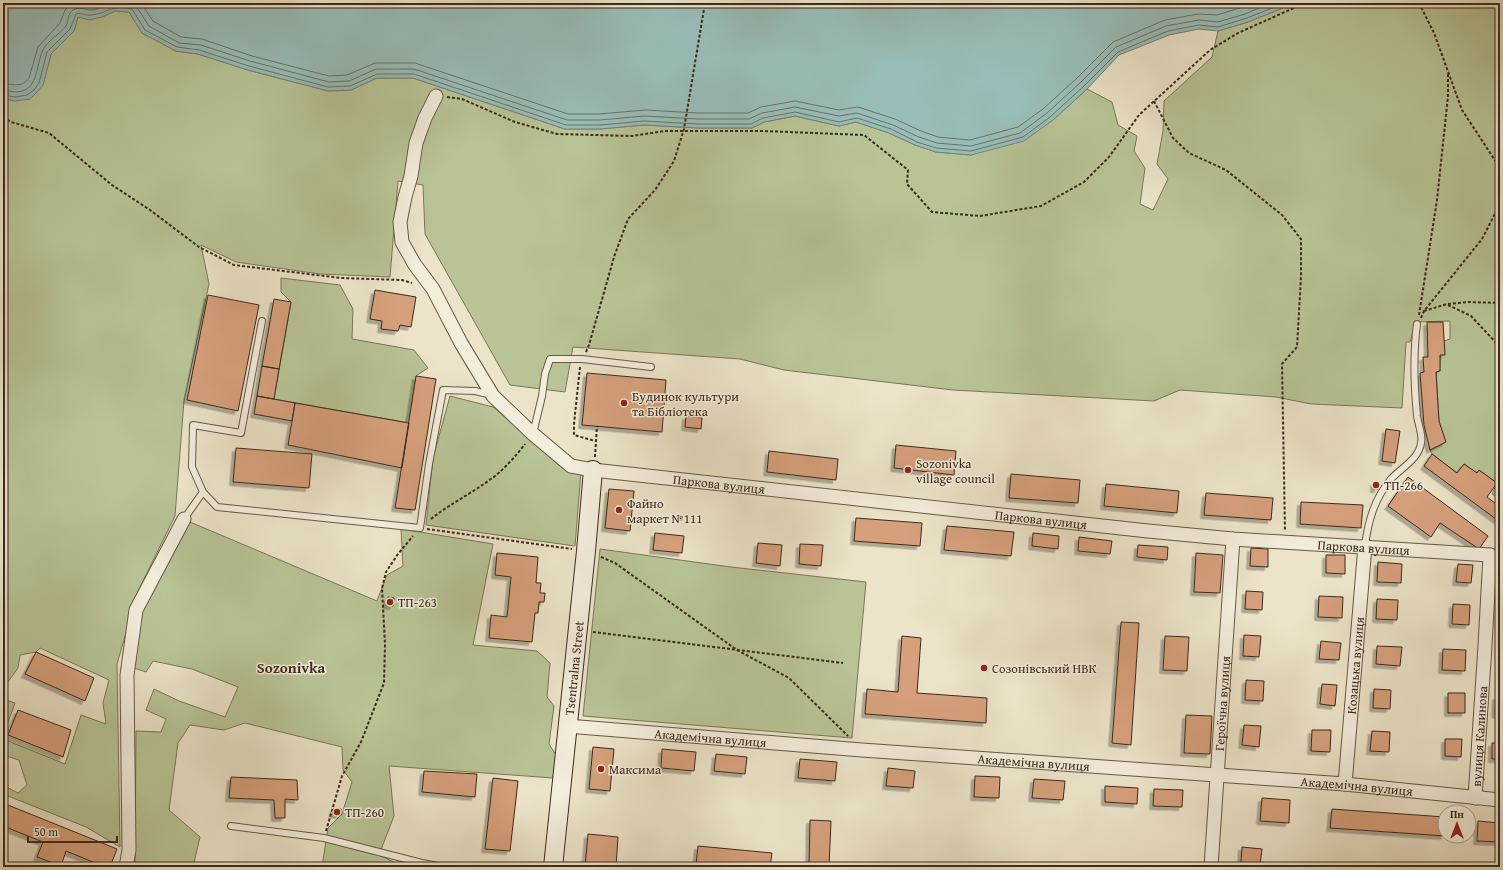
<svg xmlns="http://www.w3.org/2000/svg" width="1503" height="870" viewBox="0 0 1503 870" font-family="'Gentium Book Plus',serif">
  <defs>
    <filter id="shadow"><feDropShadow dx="-3.5" dy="3.5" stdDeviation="0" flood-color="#0004"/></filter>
  </defs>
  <rect width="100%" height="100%" fill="#ece4c9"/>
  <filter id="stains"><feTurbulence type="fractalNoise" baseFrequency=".005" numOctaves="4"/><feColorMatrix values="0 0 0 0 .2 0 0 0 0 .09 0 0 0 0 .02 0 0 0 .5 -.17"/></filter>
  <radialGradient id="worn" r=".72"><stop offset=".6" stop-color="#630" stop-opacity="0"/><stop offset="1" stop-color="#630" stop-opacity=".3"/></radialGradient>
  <path fill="#b8c496" stroke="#7a7759" d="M1295,3h205v497l-8,-6 5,-11 -18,-13 -2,3 -13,-9 -7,9 -25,-19 -2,-4 9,-29 -3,-49 4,-1v-16l4,-14 6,-2v-18l-34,1 -6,20h-4l-4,66 -91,-4 -35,-7 -96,-7 -26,11 -201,-11 -169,-20 -44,-11 -167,-12 -8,45 -55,-7 -85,-151 -2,-49 -25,-4 -8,96 -70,-3 -84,-12 -35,-17 8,39 -25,117 -9,115 -37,75 -21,73 3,183 -34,-20 -83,-33v-9l15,8 9,-8 -8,-25 -16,-5v-16l62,25 16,-49 25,9 -3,-21 6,-23 -69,-32 -4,4 -16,3 -2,13 -15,21v-591l12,3 28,-16 8,-31 23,-23 4,-14h24l13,-6 14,1 13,21 34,18 22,3 50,16 80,21 23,-1 26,-12h36l152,51h35l44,-4 54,3h54l12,-6 31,-6 44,10 17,-4 33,11 26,12 21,7 35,3 82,-35 34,-31 25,13 6,23 19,11 -3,15 11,17 -5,36 13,6 15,-31 -11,-15 6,-33 1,-30 48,-44 6,-26 30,-9z
    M281,278l59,7 13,24 -1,30 62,11 14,18 -12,8 -7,47 -135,-24 17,-97 -10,-10z
    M450,396l43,11 74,62 14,3 -6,74 -149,-21 7,-67z
    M190,522l187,79 10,-26 16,-9 -2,-37 92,15 -20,101 64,6 13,12 -3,34 7,9 -5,38 7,11 -3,23 -164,-12 5,50 -15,39 21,10 -4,2h-74l6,-39 14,-14 10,-32 -9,-12 -1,-23 -97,-24 -21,7 -34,-5 -12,18 -9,67 31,27 -7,30h-58l1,-136 25,1 5,-13 -20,-9 8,-21 25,12 46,16 13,-30 -46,-18 -39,-8 -7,11 -12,-4 7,-57z
    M600,549l131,18 135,15 -14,156 -269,-22z
    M3,699l12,4 -12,33z"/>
  <path fill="#99beb9" stroke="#73837a" d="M3,3h1292l-47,19 -30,9 -19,-2 -30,6 -50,20 -32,34 -34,31 -29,21 -53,14 -35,-3 -21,-7 -26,-12 -33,-11 -17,4 -44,-10 -31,6 -12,6h-54l-54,-3 -44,4h-35l-152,-51h-36l-26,12 -23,1 -80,-21 -50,-16 -22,-3 -34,-18 -13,-21 -14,-1 -13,6 -13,3 -11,-3 -4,14 -23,23 -8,31 -6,7 -7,7 -15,2 -12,-3z"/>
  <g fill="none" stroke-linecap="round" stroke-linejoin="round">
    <path stroke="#6a746a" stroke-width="1" d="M125,3l6,1 5,2 13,20 30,17 22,2 49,16 79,21 20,-1 27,-12h38l153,51h33l44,-4 54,3h51l13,-6 33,-6 44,9 18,-3 36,12 26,12 18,6 34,3 49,-13 27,-20 34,-31 35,-35 50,-21 33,-6 19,2 27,-8 26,-11
      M141,3l12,18 28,16 21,2 50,17 77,20 18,-1 28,-12h40l153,51h31l46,-4 53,3h50l13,-6 34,-6 44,9 19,-3 37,12 26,12 17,6 32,3 48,-13 25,-18 34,-31 36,-36 52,-22 33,-6 19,1 39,-12
      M3,84c11,0 19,4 26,-6l9,-31 22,-24 5,-13 8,-7
      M3,90c4,0 8,2 12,2 24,0 20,-25 28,-42 4,-9 17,-16 23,-24 3,-5 1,-12 7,-16 6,-4 12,0 18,0 7,0 13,-4 20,-7
      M3,95l12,2 12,-2 7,-5 5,-7 8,-31 23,-23 6,-15c5,-2 10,2 15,1 18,-2 20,-11 41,-6l13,21 32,17 22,3 50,16 79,21 22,-1 27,-12h37l152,51h34l44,-4 54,3h53l12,-6 32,-6 44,10 18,-4 34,11 26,13 19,6 35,3 52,-14 27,-20 34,-31 34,-34 50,-21 31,-6 19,2 29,-9 38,-15"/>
  </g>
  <path fill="#d6a07b" stroke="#3b2a1c" filter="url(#shadow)" d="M375,290l41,7 -5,30 -11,-2 -2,6 -17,-2 1,-8 -12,-2z
    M208,295l51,10 -21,106 -51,-11z
    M274,299l17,3 -12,67 -17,-3z
    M1427,322h16l2,33h-5v16l-4,1 3,49 7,21 -16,8 -6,-25 -4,-52 4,-1 -1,-15h5z
    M262,366l17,3 -5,30 -17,-3z
    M587,373l79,7 -4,52 -80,-7z
    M416,376l20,3 -21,131 -20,-2z
    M257,396l38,7 -3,18 -38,-7z
    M295,403l114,20 -7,45 -114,-23z
    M686,416l16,2 -1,11 -16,-2z
    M1386,429l14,2 -5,32 -13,-2z
    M896,445l60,6 -2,24 -60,-7z
    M236,448l76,6 -3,34 -76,-6z
    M769,451l69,8 -2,21 -69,-8z
    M1432,454l25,19 7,-9 13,9 2,-3 18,13 -10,14 13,10v15l-76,-56z
    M1011,474l69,6 -2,23 -69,-5z
    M1408,477l80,59 -9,13 -39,-26 -9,14 -43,-31z
    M1374,482h4v7h-4z
    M1106,484l73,7 -2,22 -73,-7z
    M609,489l25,2 -4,40 -25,-3z
    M1206,493l67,5 -2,22 -67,-5z
    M1301,502l62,3 -2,23 -61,-4z
    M856,518l66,5 -2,23 -66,-5z
    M947,526l67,6 -3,24 -67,-6z
    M655,533l29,3 -2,17 -29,-3z
    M1033,533l26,3 -1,13 -26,-3z
    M1079,537l33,4 -2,13 -32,-3z
    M758,543l24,2 -2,21 -24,-3z
    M800,544l23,1 -2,21 -22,-2z
    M1138,545l30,2 -1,13 -30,-3z
    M1251,548l17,1v18l-18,-1z
    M497,553l41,4 -2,26h5l-1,10h5l-1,9h-5l-1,11h-3l-3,29 -43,-4 2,-23 16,2 4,-40 -16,-2z
    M1196,553l27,2 -3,38 -26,-1z
    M1326,555h19v19l-19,-1z
    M1378,562l24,2 -1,19 -24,-1z
    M1458,564l15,1 -2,18 -15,-1z
    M1246,591l17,1 -1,18 -17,-1z
    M1319,596l24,1 -1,21 -24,-1z
    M388,597l6,1 -1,8 -6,-1z
    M1377,599l21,1 -1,20 -21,-1z
    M1453,604l17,1 -1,20 -17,-1z
    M1121,622l18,1 -8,122 -19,-2z
    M1244,635l17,1 -2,21 -16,-1z
    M902,636l19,2 -4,55 70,5 -1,25 -121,-9 2,-25 31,3z
    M1165,636l24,1 -2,34 -24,-1z
    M1321,641l20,2 -2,17 -20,-1z
    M1377,646l25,1 -2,19 -24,-2z
    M1443,649l23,1 -1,21 -23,-1z
    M36,652l58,26 -9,23 -60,-27z
    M1246,680l18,1 -1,20 -18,-1z
    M1322,684l15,1 -2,21 -15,-2z
    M1374,689l17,1 -1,19 -17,-1z
    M1448,693h17v20h-17z
    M1496,696h4v19l-5,-1z
    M18,710l53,20 -8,27 -55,-22z
    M1186,715l26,1 -2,38 -26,-1z
    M1244,725l17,1 -2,21 -17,-2z
    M1312,730h19l-1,22 -19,-1z
    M1372,731l18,1 -1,20 -19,-1z
    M1445,739h17l-1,18 -16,-1z
    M1492,743h8v16h-8z
    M593,747l21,2 -4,42 -21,-2z
    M662,749l34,3 -2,19 -33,-3z
    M716,754l31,3 -2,17 -31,-3z
    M800,759l37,3 -2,19 -37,-3z
    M888,768l27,3 -2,17 -27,-2z
    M424,771l53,3 -2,23 -53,-5z
    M975,776l25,1 -1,21 -25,-1z
    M231,777l66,3 1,20 -13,-1v19h-10l-1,-18 -45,-2z
    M493,778l25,3 -8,70 -25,-2z
    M1034,779l31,2 -2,19 -31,-2z
    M1105,786l33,2 -1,16 -32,-2z
    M1154,789l29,1 -1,17 -29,-1z
    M1262,798l28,2 -1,23 -29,-2z
    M3,803l114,46 -7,18h-5l-39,-16 -5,15 -24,-9 6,-15 -40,-16z
    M333,809h8v6l-8,-1z
    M1332,809l113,8v19l-115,-8z
    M810,820l21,1 -2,46h-20z
    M1478,821l22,2v19l-23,-1z
    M588,834l30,3 -2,30h-31z
    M698,846l74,7 -2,14h-56l-18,-2z
    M1242,847l20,2 -2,16 -19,-2z"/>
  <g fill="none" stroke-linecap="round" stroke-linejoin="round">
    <g stroke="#675847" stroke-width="8">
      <path id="lane" d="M262,321l-21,112 -48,-8 -1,42 11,25 14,15 203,21 9,-64 14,-74 32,1 17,4
        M533,434l9,-38 3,-22 5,-15h32l69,8
        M184,519l19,-27
        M1365,546c3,-24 9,-47 26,-67 10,-11 28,-20 30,-36 2,-8 -3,-19 -4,-27 -3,-31 -4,-62 0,-92
        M231,826l93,12 98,25 22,4"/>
    </g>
    <g stroke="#675847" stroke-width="15">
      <g id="street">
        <path id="s1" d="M436,96l-11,22 -9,25 -5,33 -6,21 -5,25 2,20 13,23 18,24 28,54 32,53 40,38 38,32 22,4 555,61 85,8 257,16 10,6"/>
        <path id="s2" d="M567,726l295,24 483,34 155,16"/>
        <path id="s3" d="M1345,784l20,-238"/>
        <path id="s4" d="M1475,798l10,-152 5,-91"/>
        <path d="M126,867l3,-17 -2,-175 9,-65 48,-91"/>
        <path id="s5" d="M1211,867l22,-328"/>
      </g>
    </g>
    <g stroke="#3b2a1c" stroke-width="20">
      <g id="secondary">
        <path id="s6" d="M553,867l33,-316 7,-81"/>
      </g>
    </g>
    <path stroke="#3b2a1c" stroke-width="2" stroke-dasharray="3 2" stroke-linecap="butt" d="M1419,3l15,30 28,77 38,58
      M447,97l15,2 53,23 42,12 75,2 33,-5h98l101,4 44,35 -1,14 25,28 48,4 61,-10 43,-24 25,-25 30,-42 71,-65 28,-17 67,-30
      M1154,101l19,37 16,15 37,17 56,45 19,24v38l-4,70 -15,17 3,167
      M3,117l8,5 38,11 63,52 38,25 49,37 35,18 107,13 61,2 10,3
      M1448,305l23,11 29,31
      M1424,311l23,-7 21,-2 32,1
      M1419,315l18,-115 11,-104v-24
      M1421,318l3,-7 58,-72 18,-35
      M586,352l3,-7 25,-88 14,-38 27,-29 19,-29 10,-32 21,-126
      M580,367l-6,57v11l21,6
      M595,457l2,-31
      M431,519c17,-14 38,-24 57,-38 14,-9 27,-24 37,-37
      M427,529l145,20
      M601,557l14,6 122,87 52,28 59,58
      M593,632l250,31
      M326,831l16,-55 19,-34 23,-59 1,-39 -3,-56 4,-16 12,-18 15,-18"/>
    <use href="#lane" stroke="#f3eddc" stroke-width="6"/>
    <use href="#street" stroke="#f3eddc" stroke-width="13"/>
    <use href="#secondary" stroke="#f3eddc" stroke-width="18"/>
  </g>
  <g fill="#8f2418" stroke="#f3eddc" stroke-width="1.5">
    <circle cx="624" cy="403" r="4"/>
    <circle cx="908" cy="470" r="4"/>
    <circle cx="1376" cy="485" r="4"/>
    <circle cx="619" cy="510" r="4"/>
    <circle cx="390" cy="602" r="4"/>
    <circle cx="984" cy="668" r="4"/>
    <circle cx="601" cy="769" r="4"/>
    <circle cx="337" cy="812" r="4"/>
  </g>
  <g text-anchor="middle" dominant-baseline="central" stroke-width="3" stroke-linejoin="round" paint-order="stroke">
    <g font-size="13" fill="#3b2a1c" stroke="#f3eddc" text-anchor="start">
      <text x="632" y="396">Будинок культури<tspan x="632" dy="15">та Бібліотека</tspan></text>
      <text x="916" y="463">Sozonivka<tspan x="916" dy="15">village council</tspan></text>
      <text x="1384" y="485">ТП-266</text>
      <text x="627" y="503">Файно<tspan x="627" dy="15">маркет №111</tspan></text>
      <text x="398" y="602">ТП-263</text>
      <text x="992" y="668">Созонівський НВК</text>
      <text x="609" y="769">Максима</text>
      <text x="345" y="812">ТП-260</text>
    </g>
    <g font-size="13" fill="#3b2a1c" stroke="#f3eddc">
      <text stroke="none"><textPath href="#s1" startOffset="585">Паркова вулиця</textPath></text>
      <text stroke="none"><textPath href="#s1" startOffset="909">Паркова вулиця</textPath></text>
      <text stroke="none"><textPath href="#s1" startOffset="1233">Паркова вулиця</textPath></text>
      <text stroke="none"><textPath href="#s3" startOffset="119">Козацька вулиця</textPath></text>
      <text stroke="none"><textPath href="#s6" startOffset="200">Tsentralna Street</textPath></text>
      <text stroke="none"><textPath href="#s5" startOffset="164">Героїчна вулиця</textPath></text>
      <text stroke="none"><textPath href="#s4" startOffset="62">вулиця Калинова</textPath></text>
      <text stroke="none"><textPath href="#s2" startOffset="144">Академічна вулиця</textPath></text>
      <text stroke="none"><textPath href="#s2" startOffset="468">Академічна вулиця</textPath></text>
      <text stroke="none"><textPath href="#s2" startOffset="792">Академічна вулиця</textPath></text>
    </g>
    <g font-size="15" font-weight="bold" fill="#3b2a1c" stroke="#f3eddc">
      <text x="291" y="667">Sozonivka</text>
    </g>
  </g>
  <rect width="1503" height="870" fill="none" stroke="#ece4c9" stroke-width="16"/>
  <rect x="4" y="4" width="1495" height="862" fill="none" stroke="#3b2a1c" stroke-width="2"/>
  <rect x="8" y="8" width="1487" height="854" fill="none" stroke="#3b2a1c"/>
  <g transform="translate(1457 824)"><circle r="19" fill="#f3eddc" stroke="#a99f8f"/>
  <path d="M0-3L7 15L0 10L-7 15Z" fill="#8f2418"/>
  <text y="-6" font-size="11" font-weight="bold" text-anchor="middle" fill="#3b2a1c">Пн</text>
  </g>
  <path d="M28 836v6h89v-6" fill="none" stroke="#3b2a1c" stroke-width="2"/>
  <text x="34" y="836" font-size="12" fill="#3b2a1c" stroke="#f3eddc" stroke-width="3" paint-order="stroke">50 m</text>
  <rect width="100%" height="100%" filter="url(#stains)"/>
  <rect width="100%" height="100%" fill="url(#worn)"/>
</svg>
